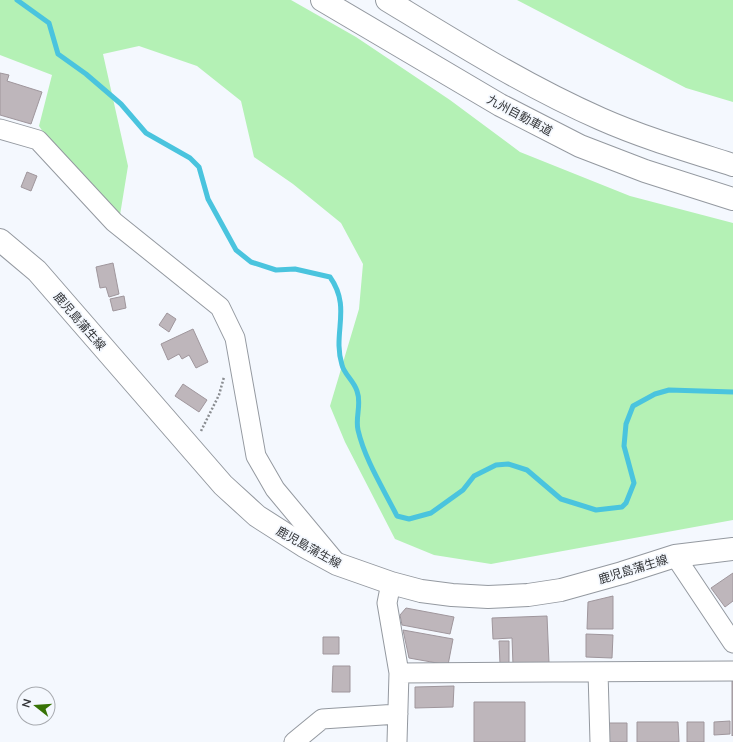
<svg xmlns="http://www.w3.org/2000/svg" width="733" height="742" viewBox="0 0 733 742" font-family="Mulish,'Noto Sans JP',sans-serif">
  <rect width="100%" height="100%" fill="#f4f8fe"/>
  <path fill="#b4f1b5" d="M0,0h291l65,37 94,63 70,52 110,44 103,27v297l-242,44 -57,-9 -39,-16 -50,-97 -15,-36 29,-97 4,-45 -22,-41 -48,-39 -39,-27 -13,-56 -44,-35 -58,-20 -36,8 25,112 -8,49 -49,-42 -32,-47 13,-51 -52,-20z
    M517,0h216v102l-47,-14z"/>
  <g fill="none" stroke-linecap="round" stroke-linejoin="round">
    <path stroke="#4ac4de" stroke-width="5" d="M17,0l32,23 9,31 28,20 35,30 25,29 44,25 9,9 9,32 28,51 15,12 25,8 19,-1 35,8c22,31 2,56 12,88 2,9 12,16 15,26 5,13 -2,26 1,39 7,30 25,58 39,86l12,3 22,-6 32,-23 11,-14 22,-11 12,-1 19,6 34,29 35,11 26,-3 4,-4 8,-20 -10,-37 2,-22 7,-18 22,-12 14,-4 64,2"/>
  </g>
  <path fill="#beb6bb" stroke="#9f969c" d="M0,73l9,2 -2,6 35,11 -11,32 -31,-9z
    M27,172l10,4 -6,15 -10,-4z
    M113,263l6,31 -10,3 -3,-10 -6,1 -4,-21z
    M124,296l2,12 -13,3 -3,-12z
    M167,313l9,6 -7,13 -10,-7z
    M193,329l15,33 -12,6 -7,-13 -7,4 -3,-5 -11,6 -7,-16z
    M183,384l24,16 -8,12 -24,-16z
    M733,573v28l-8,6 -14,-19z
    M613,596v33h-26l1,-27z
    M406,608l48,9 -4,17 -48,-9 -2,-10z
    M547,616l2,47 -36,2 -1,-27 -19,1 -1,-21z
    M403,630l50,9 -5,26 -39,-7z
    M586,634l27,1 -1,23 -26,-1z
    M323,637h16v17h-16z
    M499,641h10v23h-9z
    M333,666h17v26h-18z
    M732,681h1v54l-1,1z
    M454,686l-1,21 -38,1v-21z
    M474,702h51v40h-51z
    M730,721v13l-16,1v-13z
    M637,722h41l1,20h-42z
    M687,722h17v20h-17z
    M609,723h18v19h-18z"/>
  <g fill="none" stroke-linecap="round" stroke-linejoin="round">
    <g stroke="#9499a0" stroke-width="21">
      <path id="street" d="M0,129l38,11 76,82 106,85 15,31 21,118 19,33 60,72
        M675,556l58,87
        M391,583l-4,20 12,70 -2,69
        M598,672l2,70
        M399,673l334,-2
        M294,742l28,-23 76,-5"/>
    </g>
    <g stroke="#9499a0" stroke-width="24">
      <path id="primary" d="M0,240l37,31 186,214 34,31 47,30 33,18 54,19 30,8 31,4 36,2 40,-2 33,-5 61,-17 53,-17 58,-7"/>
    </g>
    <g stroke="#9499a0" stroke-width="24">
      <path id="highway" d="M322,0l178,105 80,41 65,25 88,28
        M387,0c69,42 139,86 214,119 43,19 88,32 132,46"/>
    </g>
    <path stroke="#8a8d91" stroke-width="2.5" stroke-dasharray="2 2" stroke-linecap="butt" d="M201,431l18,-36 5,-18"/>
    <use href="#street" stroke="#fff" stroke-width="19"/>
    <use href="#primary" stroke="#fff" stroke-width="22"/>
    <use href="#highway" stroke="#fff" stroke-width="22"/>
  </g>
  <g text-anchor="middle" dominant-baseline="central" stroke-width="3.5" stroke-linejoin="round" paint-order="stroke">
    <g font-size="12" fill="#333538" stroke="#f4f8fe">
      <text transform="translate(520 115) rotate(28)">九州自動車道</text>
      <text transform="translate(80 321) rotate(49)">鹿児島蒲生線</text>
      <text transform="translate(309 547) rotate(29)">鹿児島蒲生線</text>
      <text transform="translate(633 569) rotate(-17)">鹿児島蒲生線</text>
    </g>
  </g>
  <g transform="translate(36 706) rotate(287)"><circle r="19" fill="#f4f8fe" stroke="#a7aaaf"/>
  <path d="M0-3L7 15L0 10L-7 15Z" fill="#377306"/>
  <text y="-6" font-size="11" font-weight="bold" text-anchor="middle" fill="#333538">N</text>
  </g>
</svg>
